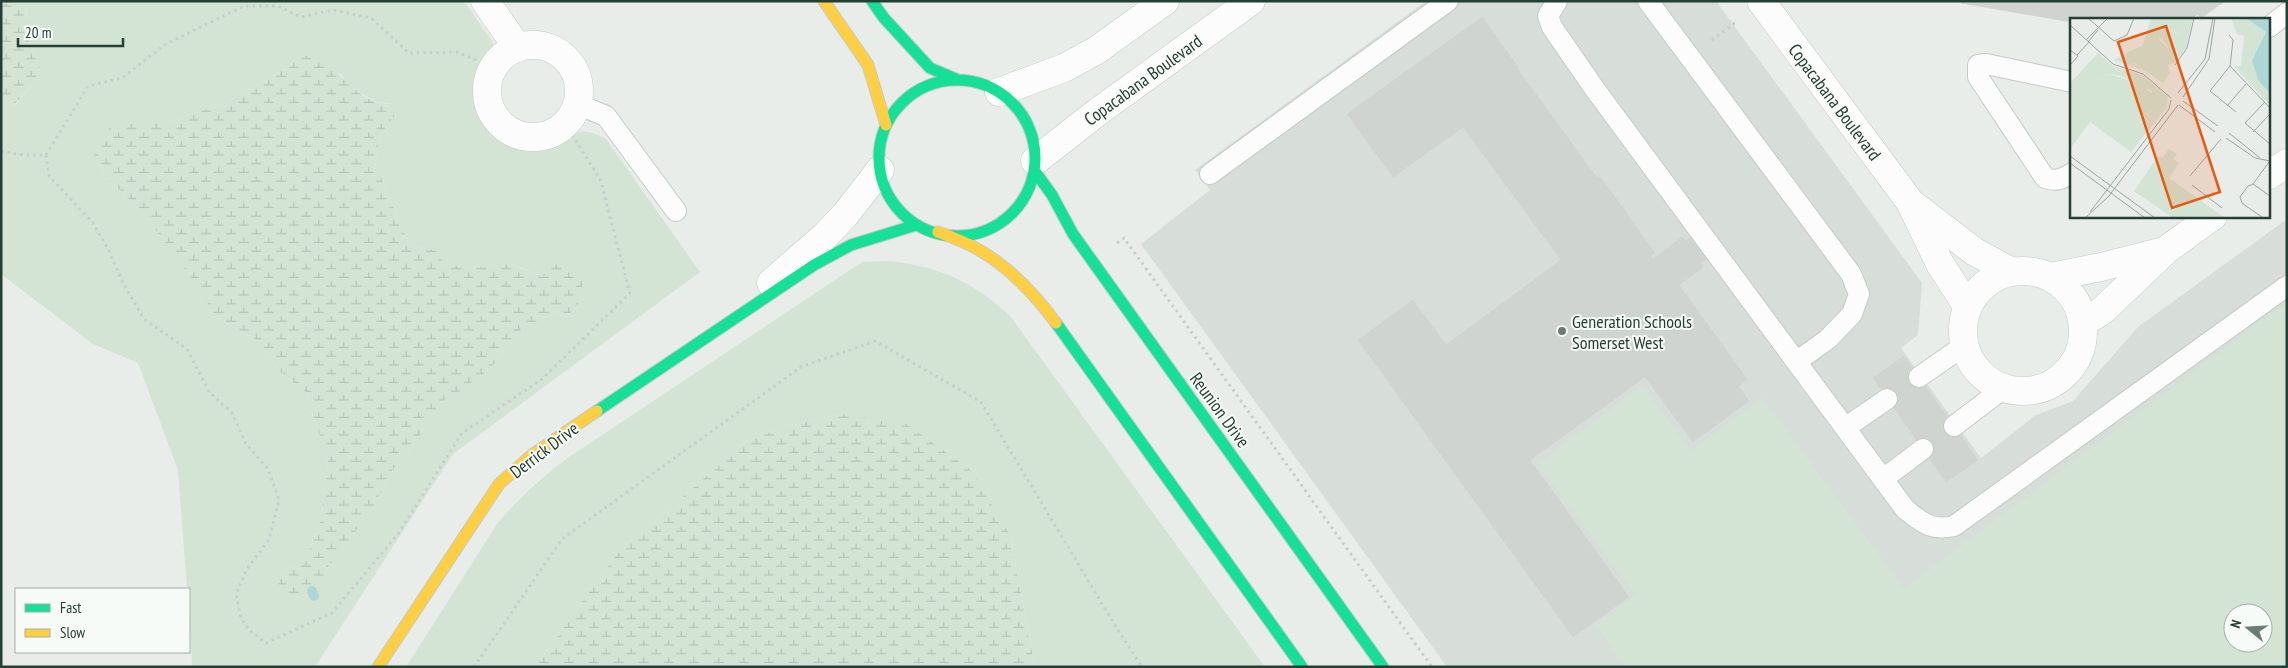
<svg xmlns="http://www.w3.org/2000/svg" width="2288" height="668" viewBox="0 0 2288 668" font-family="'PT Sans Narrow',sans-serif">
  <defs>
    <pattern id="wetland-marsh" width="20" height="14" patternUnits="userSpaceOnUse" patternTransform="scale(1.25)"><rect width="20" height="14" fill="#d3e4d5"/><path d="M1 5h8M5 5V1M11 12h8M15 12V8" fill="none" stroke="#b5c5b7"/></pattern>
  </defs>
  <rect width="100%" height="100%" fill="#e8edea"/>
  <path fill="#d7ded9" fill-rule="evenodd" d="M1426,1h290l206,282 -4,52 -17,13 80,110 55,-43 37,-14 65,-74 149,-108v448h-840l-306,-423 69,-54 -15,-20zM2233,613h30v30h-30z"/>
  <path fill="#d3e4d5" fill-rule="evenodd" d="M26,1h438l30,43c-16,18 -25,39 -16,63 10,28 38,45 67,39 27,-5 30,-25 61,-7l94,133 -247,182 -138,213h-123l-3,-78h-2l-9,-119 -40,-107 -45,-19 -92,-70v-172l13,4 22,-25 4,-13 -13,-31zM301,56l40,18 7,11 28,17 19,2 -14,30 -6,29 35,83 29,5 4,13 30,4 38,-4 32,13 41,2 -6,28 -12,10 -13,-4 -17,14 -10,-3 -18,20 -18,25 -34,25 -15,8 -33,52 -14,14 -23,43 -43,56 -8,18 -42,-9 29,-20 14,-36 7,-60 -16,-47 -5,-20 -30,-24 -17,-27 -49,-28 -4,-17 -62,-81 -40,-41 -11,-19 21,-33h54l21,-9 30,-8 65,-37z
    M890,261c51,6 84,21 121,56l254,350h-230l-25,-132 -169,-121 -49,11 -44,15 -131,114 -82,113h-129l91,-143c22,-26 45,-47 72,-67l293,-195z
    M2287,302v365h-661l-30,-42 40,-30 -98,-131 104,-78 49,65 71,-53 142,191zM2233,613h30v30h-30z"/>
  <path fill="url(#wetland-marsh)" d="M1,1h25l1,36 13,31 -4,13 -23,25 -12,-4z
    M319,55c16,14 38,41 57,47 5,2 13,1 19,2l4,5 -18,25 -6,29 35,83 29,5 4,13 30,4 37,-4 33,13 5,-11 21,-4 15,17 -6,28 -13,10 -12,-4 -17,14 -10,-3 -18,20 -18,25 -34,25 -15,8 -33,52 -14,14 -23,43 -43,56 -8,19 -24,16 -17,-12 -1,-14 29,-20 14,-36 7,-60 -16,-47 -5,-20 -30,-24 -17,-27 -49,-28 -5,-17 -61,-81 -40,-41 -11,-19 3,-16 18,-17h54l21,-9 30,-8 65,-37 16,-13z
    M841,414l65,10 66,47 38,64 25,132h-500l82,-113 131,-114 44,-15z"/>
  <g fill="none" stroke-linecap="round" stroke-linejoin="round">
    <path stroke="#add7d6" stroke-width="10" d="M312,591l2,5"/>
  </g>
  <path fill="#cfd4d1" stroke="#d1d5d3" d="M1961,1h264l-24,17 -3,-4 -7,5h-119v3l-111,-19z
    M1482,17l36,50 -1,1 80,110 3,-2 55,77 -5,3 3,3 29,-22 4,4 5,-4 15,22 -6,4 3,4 -24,18 68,94 -9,7 11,15 -56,41 -48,-65 -115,83 99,137 -56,40 -215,-297 55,-40 33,45 115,-85 -98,-133 -70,50 -46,-63z
    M1904,356l74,104 -32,22 -73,-104z"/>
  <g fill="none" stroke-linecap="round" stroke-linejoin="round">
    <g stroke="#c5cac7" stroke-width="22">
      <path id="lane" d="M1557,1l-9,15 4,11 42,61 311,421c18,14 25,22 49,17l333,-240
        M1648,1l203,273 8,20 -7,20 -24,25 -32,23
        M2269,27l18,-14
        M2072,82l-86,-18 -8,1v12l67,101c11,4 17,1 27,-5
        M577,104l29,12 70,95
        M1210,174l238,-173
        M1919,377l46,-32
        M1954,426l50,-38
        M1845,428l42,-29
        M1883,479l40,-30"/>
    </g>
    <g stroke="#c5cac7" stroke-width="29">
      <path id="street" d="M485,1l33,47
        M1761,1l149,201 30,62 28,43
        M487 91a46 46 0 1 1 92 0a46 46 0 1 1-92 0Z
        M999,92l65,-24 33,-18 68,-49
        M1035,161l64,-50 152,-110
        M2269,175l18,-12
        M1915,206l60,46 37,20
        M1963 331a60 60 0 1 1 120 0a60 60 0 1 1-120 0Z
        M2050,277l51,-10 63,-16
        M771,283l54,-47 20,-21 35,-45
        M2083,323l20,-13 63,-60 47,-34"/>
    </g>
    <g stroke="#c4cac7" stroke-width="13">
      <path id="fast" d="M872,1l12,17 46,50 26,11
        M879 158a78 78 0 1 1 156 0a78 78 0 1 1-156 0Z
        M1034,170l18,25 21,39 310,433
        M1056,323l246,344
        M597,411l217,-146 37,-20 65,-20"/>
    </g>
    <g stroke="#c4cac7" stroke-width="13">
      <path id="slow" d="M824,1l44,64 18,60
        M938,232c11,4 22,8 32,13 34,17 64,48 86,78
        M378,667l121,-183 33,-29 65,-44"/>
    </g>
    <path stroke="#c7ceca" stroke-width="3" stroke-dasharray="2.5 4" stroke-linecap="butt" d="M1712,40l25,-19
      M1,151l23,4h22l42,-69 34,-8 44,-34 78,-38h34l23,11 32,-7 38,8 38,35 48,-1 33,14
      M46,155l3,21 44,47 15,26 15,34 21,36 43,30 22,43 23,21 14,31 22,25 11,31 -10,40 -22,29 -11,25 5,24 8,12 17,13 66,-30 66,-79 64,-101 80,-54 88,-86 -30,-114 -29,-46
      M1117,243l7,-5 308,429
      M474,667l88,-128 239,-172 74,-26 106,61 135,225 26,40"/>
    <use href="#lane" stroke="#fcfcfc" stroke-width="20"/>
    <use href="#street" stroke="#fcfcfc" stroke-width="28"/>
    <use href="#fast" stroke="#16e098" stroke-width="11"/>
    <use href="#slow" stroke="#ffcf43" stroke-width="11"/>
  </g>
  <circle fill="#6a7c74" stroke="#f7fbf8" stroke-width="2" cx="1562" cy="331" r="5"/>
  <g text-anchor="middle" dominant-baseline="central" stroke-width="4" stroke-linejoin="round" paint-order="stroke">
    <g font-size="18" fill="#263f34" stroke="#f7fbf8">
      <text transform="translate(1143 80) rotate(-36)">Copacabana Boulevard</text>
      <text transform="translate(1835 102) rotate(53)">Copacabana Boulevard</text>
      <text transform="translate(1220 410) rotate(54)">Reunion Drive</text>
      <text transform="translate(544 450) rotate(-37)">Derrick Drive</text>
    </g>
    <g font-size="18" fill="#263f34" stroke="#f7fbf8" text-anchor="start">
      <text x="1572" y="321">Generation Schools<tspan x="1572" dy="21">Somerset West</tspan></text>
    </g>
  </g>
  <g transform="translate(2070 18)">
    <rect width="200" height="200" fill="#e8edea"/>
    <path d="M81,0h9l2,13 5,-3 11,6 1,-16h14l-7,29 -11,16 -7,2 2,8 -7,10 -19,-13 -31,-10 30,-15zM90,19l9,12 -1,7 -10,6 1,10 -28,-9 14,-5zM161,0h15l20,14 -14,28 6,20 12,14v12l-36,-40h7l3,-30 -7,-2zM28,35l15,13 29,9 26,22 -1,10 -36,45 -41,-30 -20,27v-25l18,-11 10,1 36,18 5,-13 12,-7 1,-21 -31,-15 -12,-2 -39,21v-12zM99,131l8,5 -4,5 6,4 -10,15 56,40h-52l-39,-27 24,-35 4,2z" fill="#d3e4d5" fill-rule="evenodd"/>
    <path d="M90,0h19v16l-12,-6 -8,2zM87,19l13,14 -2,7 -10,4 3,11 -3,2 -11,-7 -17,-6 15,-4zM39,56l32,10 15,13 -1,11 -16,11 -5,13 -6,4 -8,-2 -22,-20h-10l-13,10 -5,-1v-28z" fill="#d3e4d5"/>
    <path d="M176,0h24v76l-12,-14 -6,-20 14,-28z" fill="#add7d6"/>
    <path fill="none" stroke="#9aa7a1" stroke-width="1" d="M18,0l26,23 13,-6 7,-17M0,7l43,39 30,10 28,24M159,17l4,5 -3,26 -20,25 26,21M16,22l22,-22M18,24l10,-12M0,32l8,6 -8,9M7,37l12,-13M105,47l12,-17 7,-30M160,48l40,42M108,75l27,-34 8,-41M113,79l26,-38 6,-41M113,83l35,25M194,85l-19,20 25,21M109,87l36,27M157,88l19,-22M183,114l17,-18M159,115l31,25M156,120l29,20 15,3M0,138l85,62M0,145l75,55M120,158l31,-37M183,166l16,-22M122,167l30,23M20,194l79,-103 2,-9M15,200l23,-21 70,-92M193,200l-21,-15 -2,-6 8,-11 5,-2 17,12"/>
    <path fill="#e8590c" fill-opacity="0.15" stroke="#e8590c" stroke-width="2.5" d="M96,8l54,166 -48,16 -54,-166z"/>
    <rect width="200" height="200" fill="none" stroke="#263f34" stroke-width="2.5"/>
  </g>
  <rect width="2288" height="668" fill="none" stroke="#263f34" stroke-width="5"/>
  <rect x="15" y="588" width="175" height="65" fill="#f7fbf8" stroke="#a3b0aa"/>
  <rect x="25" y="604" width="25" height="8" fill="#16e098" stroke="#a3b0aa"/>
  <text x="60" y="613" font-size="15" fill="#263f34">Fast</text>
  <rect x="25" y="629" width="25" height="8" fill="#ffcf43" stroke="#a3b0aa"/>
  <text x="60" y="638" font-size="15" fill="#263f34">Slow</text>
  <g transform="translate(2248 628) rotate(288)"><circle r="24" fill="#f7fbf8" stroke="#a3b0aa"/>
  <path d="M0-4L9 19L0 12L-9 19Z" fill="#6a7c74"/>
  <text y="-8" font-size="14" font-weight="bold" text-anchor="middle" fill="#263f34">N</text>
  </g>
  <path d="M18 38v8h105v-8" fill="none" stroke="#263f34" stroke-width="2.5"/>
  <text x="25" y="38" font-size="15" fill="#263f34" stroke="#f7fbf8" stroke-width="4" paint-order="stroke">20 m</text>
</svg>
